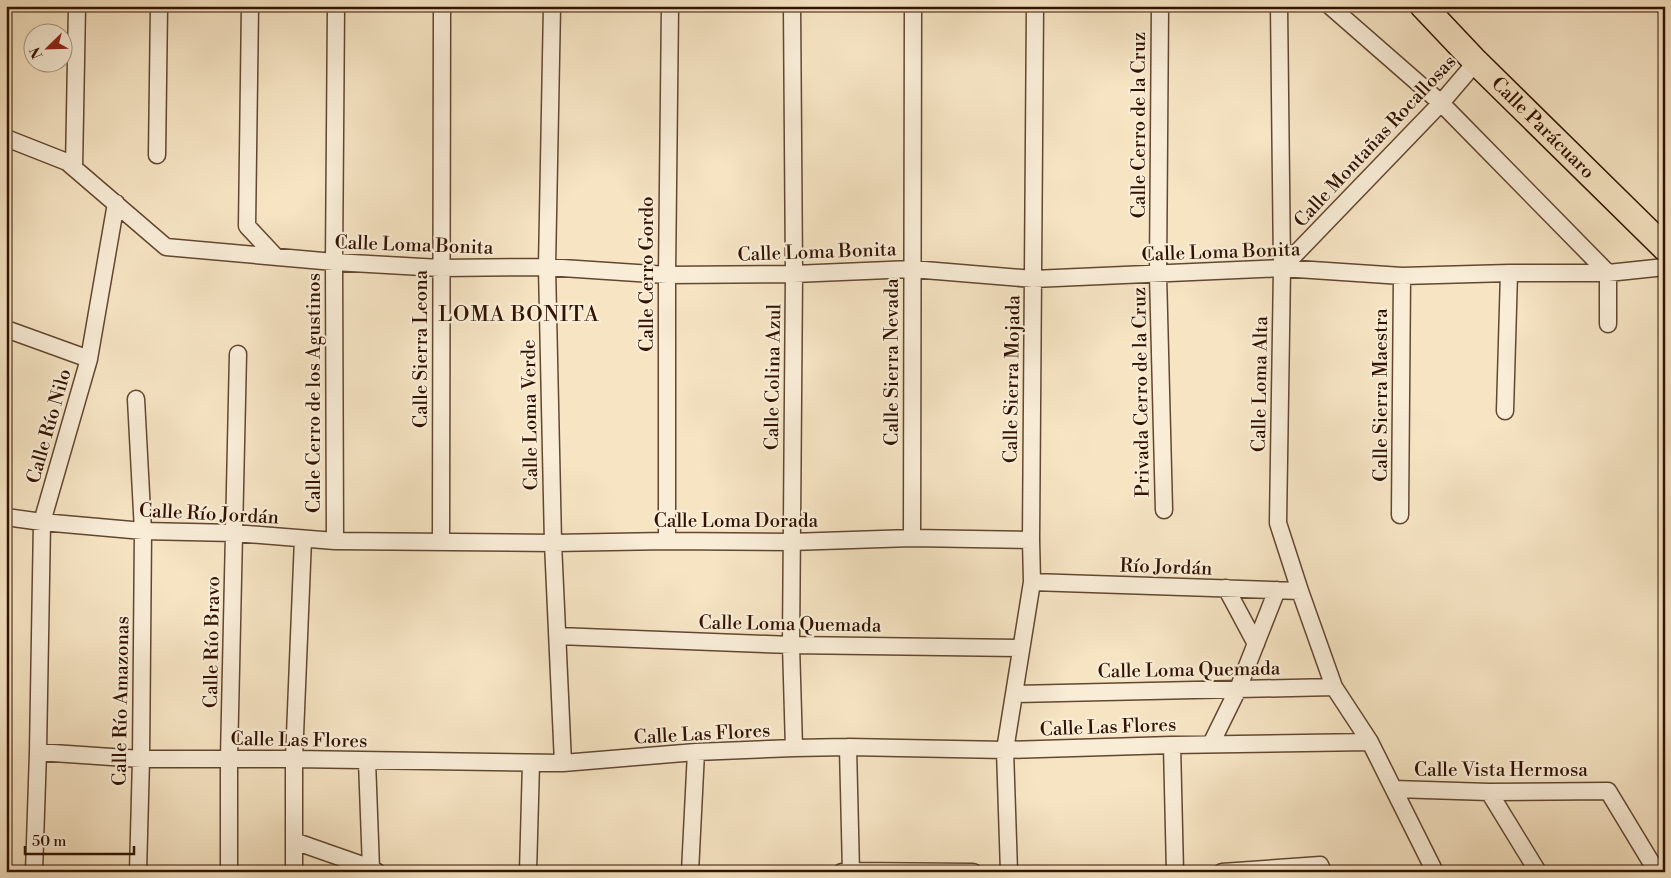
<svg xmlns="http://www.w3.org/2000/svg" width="1671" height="878" viewBox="0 0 1671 878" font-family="'Libre Bodoni',serif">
  <rect width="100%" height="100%" fill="#f6e4c3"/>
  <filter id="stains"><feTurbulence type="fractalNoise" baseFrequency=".004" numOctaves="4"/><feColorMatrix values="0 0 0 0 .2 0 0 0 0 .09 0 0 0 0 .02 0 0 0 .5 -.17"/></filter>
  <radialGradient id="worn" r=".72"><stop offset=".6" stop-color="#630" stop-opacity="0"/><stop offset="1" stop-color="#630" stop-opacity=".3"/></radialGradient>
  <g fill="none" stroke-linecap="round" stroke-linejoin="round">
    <g stroke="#634731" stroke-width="19">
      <path id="minor" d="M250,6l-3,220 29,31
        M552,6l-5,261 6,276 10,220
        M792,6l2,268 -3,371 3,103
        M1160,6l-2,268 6,236
        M1279,6l3,262 -4,255 22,68 34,96 36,55 65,130
        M1330,6l111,97 167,170v51
        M6,138l61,24 99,85 168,15 106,6 107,-1 120,8 127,-1 118,-5 121,10 249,-11 120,8 107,-3h99l57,-6
        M157,155l2,-149
        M74,168l3,-162
        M1282,268l159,-165 35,-41
        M6,329l83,30
        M136,399l7,132 -2,228 -3,113
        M1505,411l4,-138
        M1400,515l2,-239
        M6,517l36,5 101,9 91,2 101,8 218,2 114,-2 124,1 121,-4 119,2
        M912,538l1,-532
        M335,541l-1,-279 2,-256
        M667,541v-266l3,-269
        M441,542l1,-536
        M1032,582l268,9
        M1226,588l30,56
        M558,636l233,9 230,3
        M1014,694l320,-7
        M1211,744l27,-55 39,-99
        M1172,745l3,127
        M848,747l3,125
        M38,752l103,7h153l269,4 133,-11 98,-4 54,-1 157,3 167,-5 198,-3
        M367,761l4,107
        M1394,789l95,3 119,-1 49,81
        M1489,792l49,80
        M294,841l77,27 6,4
        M34,872l4,-120 4,-230 47,-163 27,-156
        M229,872v-114l9,-404
        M294,872v-113l9,-220
        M528,872l3,-109
        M690,872l6,-120
        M842,872l9,-1 122,1
        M1009,872l-4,-122 27,-168 -1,-42 4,-534
        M1222,872l98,-7 3,7"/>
    </g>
    <g stroke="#321300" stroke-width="28">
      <g id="primary">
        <path id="s1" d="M1423,6l53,56 189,186"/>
      </g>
    </g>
    <use href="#minor" stroke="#f9edd8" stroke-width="16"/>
    <use href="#primary" stroke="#f6e4c3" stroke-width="25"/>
  </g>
  <g text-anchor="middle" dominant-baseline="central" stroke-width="4.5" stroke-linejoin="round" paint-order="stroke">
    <g font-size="19" fill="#321300" stroke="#f9edd8">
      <text transform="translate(1139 125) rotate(-90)">Calle Cerro de la Cruz</text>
      <text stroke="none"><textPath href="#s1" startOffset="171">Calle Parácuaro</textPath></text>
      <text transform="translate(1375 141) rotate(-47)">Calle Montañas Rocallosas</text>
      <text transform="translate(414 245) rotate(2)">Calle Loma Bonita</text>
      <text transform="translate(817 252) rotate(-2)">Calle Loma Bonita</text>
      <text transform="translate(1221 252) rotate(-2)">Calle Loma Bonita</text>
      <text transform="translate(647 274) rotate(-90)">Calle Cerro Gordo</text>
      <text transform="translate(421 349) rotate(-90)">Calle Sierra Leona</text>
      <text transform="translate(892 362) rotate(-90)">Calle Sierra Nevada</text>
      <text transform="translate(773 377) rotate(-89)">Calle Colina Azul</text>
      <text transform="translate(1012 379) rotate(-89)">Calle Sierra Mojada</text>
      <text transform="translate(1260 384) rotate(-89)">Calle Loma Alta</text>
      <text transform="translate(1141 392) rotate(-91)">Privada Cerro de la Cruz</text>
      <text transform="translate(314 393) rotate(-90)">Calle Cerro de los Agustinos</text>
      <text transform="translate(1381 395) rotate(-90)">Calle Sierra Maestra</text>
      <text transform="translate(530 415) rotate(-91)">Calle Loma Verde</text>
      <text transform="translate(49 426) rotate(-74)">Calle Río Nilo</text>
      <text transform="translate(209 514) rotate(3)">Calle Río Jordán</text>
      <text x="736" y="521">Calle Loma Dorada</text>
      <text transform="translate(1166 567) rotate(2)">Río Jordán</text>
      <text transform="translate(790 624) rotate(1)">Calle Loma Quemada</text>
      <text transform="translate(212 642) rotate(-89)">Calle Río Bravo</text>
      <text transform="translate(1189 670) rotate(-1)">Calle Loma Quemada</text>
      <text transform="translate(121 701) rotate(-89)">Calle Río Amazonas</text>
      <text transform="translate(1108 727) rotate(-2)">Calle Las Flores</text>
      <text transform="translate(702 734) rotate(-3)">Calle Las Flores</text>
      <text transform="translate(299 740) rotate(1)">Calle Las Flores</text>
      <text x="1501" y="770">Calle Vista Hermosa</text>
    </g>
    <g font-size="21" letter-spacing="1" fill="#321300" stroke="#f9edd8">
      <text x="519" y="315">LOMA BONITA</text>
    </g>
  </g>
  <rect width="1671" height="878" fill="none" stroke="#f6e4c3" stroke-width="25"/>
  <rect x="8" y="8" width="1656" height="863" fill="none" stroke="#321300" stroke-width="2.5"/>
  <rect x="12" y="12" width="1646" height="853" fill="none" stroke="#321300"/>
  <g transform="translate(48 48) rotate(247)"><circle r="24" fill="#f9edd8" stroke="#a99682"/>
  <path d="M0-4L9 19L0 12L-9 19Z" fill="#8f2418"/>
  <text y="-8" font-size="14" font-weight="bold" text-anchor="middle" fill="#321300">N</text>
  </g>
  <path d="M25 846v8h109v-8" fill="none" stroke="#321300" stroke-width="2.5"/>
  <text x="32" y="846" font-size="15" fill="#321300" stroke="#f9edd8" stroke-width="4" paint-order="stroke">50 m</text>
  <rect width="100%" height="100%" filter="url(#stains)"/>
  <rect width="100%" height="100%" fill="url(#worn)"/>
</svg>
